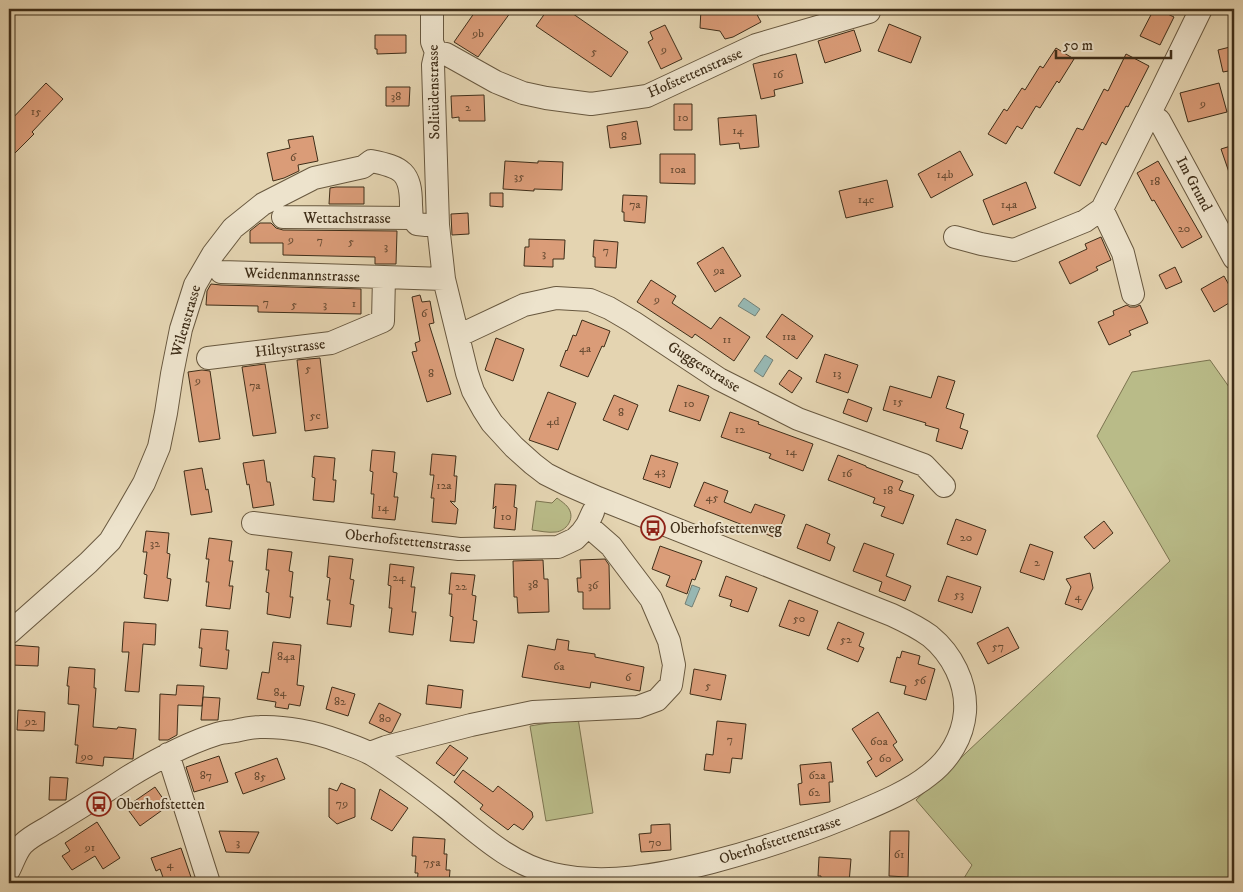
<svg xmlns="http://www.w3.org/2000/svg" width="1243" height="892" viewBox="0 0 1243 892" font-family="'IM FELL DW Pica',serif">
  <rect width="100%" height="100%" fill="#e4d4b1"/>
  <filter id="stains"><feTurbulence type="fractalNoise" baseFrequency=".004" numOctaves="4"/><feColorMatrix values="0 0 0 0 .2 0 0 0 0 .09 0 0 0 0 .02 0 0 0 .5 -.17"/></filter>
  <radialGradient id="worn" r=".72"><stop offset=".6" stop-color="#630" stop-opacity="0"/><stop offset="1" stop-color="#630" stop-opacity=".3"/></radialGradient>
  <path fill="#b9bb88" stroke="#7c7450" d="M1210,360l24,34v489h-273l11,-18 -56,-65 254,-239 -73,-125 35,-64z
    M557,498c4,3 10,7 12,11 6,10 -3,22 -13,23 -8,1 -16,-1 -24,-2l4,-29 16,2z
    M578,718l15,95 -47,8 -16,-95z"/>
  <path fill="#97b7b2" stroke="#748075" d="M744,298l16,11 -5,7 -17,-10z
    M765,355l8,5 -10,17 -9,-6z
    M692,585l8,3 -8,19 -7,-3z"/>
  <path fill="#da9c78" stroke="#3f2e19" d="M477,9h36l-35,48 -24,-15z
    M548,9h18l62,43 -17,25 -75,-51z
    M701,9h53l7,13 -28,15 -8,2 -5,-8 -20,-3z
    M1154,9h3l17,8 -14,28 -20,-9z
    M889,24l32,13 -10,26 -33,-12z
    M665,25l17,34 -21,10 -13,-27 5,-3 -3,-7z
    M854,30l7,21 -36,12 -7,-22z
    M375,35h31v18l-29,1v-5h-2z
    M1234,46v24l-11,2 -5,-22z
    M1056,48l18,11 -15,24 -2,-2 -17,27 -4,-2 -14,23 -5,-3 -11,18 -18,-10 16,-25 3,2 15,-23 3,2 15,-24 3,2z
    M796,54l7,29 -29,7 1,6 -14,3 -8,-35z
    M1126,54l23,12 -21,41 -2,-1 -20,39 -4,-3 -22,44 -26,-13 23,-45 6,2 21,-41 4,2z
    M46,83l17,16 -31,33 2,2 -25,25v-37z
    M1219,83l8,29 -39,10 -8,-29z
    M386,87h24l-1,19h-23z
    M484,95l1,26h-26v-4l-7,1 -1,-22z
    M674,104h18v26h-18z
    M756,115l3,32 -19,2 -1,-6 -19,2 -2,-27z
    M637,121l4,23 -31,4 -3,-22z
    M313,136l5,25 -20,4 1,6 -15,7 -11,3 -6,-28 23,-5 -2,-8z
    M1234,145v36h-2l-11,-32z
    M960,151l13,24 -42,23 -13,-24z
    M660,154h35v30l-35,-1z
    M505,161l33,2v-2l25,1 -1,28 -28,-1v2l-31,-2z
    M1158,161l44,76 -20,11 -28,-48 -2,1 -15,-28z
    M887,180l6,27 -47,11 -7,-27z
    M1026,182l10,26 -43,17 -10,-25z
    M336,187h28v17h-35l1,-16z
    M490,193h13v14l-13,-1z
    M623,195l24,1 -2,27 -21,-2v-9h-2z
    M468,213l1,21 -17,1 -1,-21z
    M260,223h11l5,5 7,2 114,1 -1,33h-21v-7l-92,-2v-12h-33v-12z
    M1101,237l10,23 -15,7 2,3 -28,14 -11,-22 28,-13 -2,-5z
    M529,239l36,1 -1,19h-11v8l-29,-1 1,-19h4z
    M594,240l24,2 -2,26 -21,-1v-10h-2z
    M723,247l18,29 -26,16 -18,-29z
    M1175,267l7,15 -16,7 -7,-14z
    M1224,276l10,18v6l-20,12 -13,-23z
    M651,280l25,16 -4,7 39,26 9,-12 30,20 -16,24 -39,-27 -3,4 -55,-36z
    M211,284l10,1 140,4v25l-103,-2v-6l-52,-1 1,-14z
    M420,295l2,7 8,-1 4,22 -5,1 22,70 -24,8 -15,-50 5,-1 -2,-8 5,-2 -8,-44z
    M1127,305l3,2h6l4,-2 8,18 -19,8 2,4 -22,10 -11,-23 16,-7 -1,-4z
    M782,314l31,22 -16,23 -31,-22z
    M582,320l28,11 -6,16 -2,-1 -14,31 -28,-11 6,-16 1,1 6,-16 3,1z
    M496,338l28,11 -11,32 -28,-11z
    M825,354l33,11 -10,28 -32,-11z
    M320,358l8,70 -23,3 -8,-71z
    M265,364l11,69 -23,3 -11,-69z
    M202,370l8,1 10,68 -21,3 -11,-70z
    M789,370l13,8 -10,15 -13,-9z
    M938,376l17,5 -9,27 18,6 -4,14 8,3 -6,18 -26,-8 3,-12 -14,-4 1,-2 -43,-13 7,-24 41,12z
    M678,385l31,11 -9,25 -31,-10z
    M548,392l28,11 -18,47 -29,-10z
    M614,395l24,10 -10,25 -25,-10z
    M848,399l24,9 -5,14 -24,-9z
    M730,412l29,10 -1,2 55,20 -10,27 -34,-13 2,-4 -50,-17z
    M372,450l23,2 -2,20 4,1 -3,24h4l-3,23 -23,-2 2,-24h-3l2,-22 -3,-1z
    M432,454l24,2 -2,20h3l-2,26 -5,-1 8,8 -2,15 -24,-2 2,-24h-3l3,-23h-4z
    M651,455l27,8 -8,25 -27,-9z
    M838,455l28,11v1l37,14 -4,9 15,5 -11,29 -22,-8 4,-9 -12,-4 2,-5 -47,-18z
    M314,456l21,2 -2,22h3l-2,22 -21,-2 2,-22 -3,-1z
    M264,460l3,22h3l4,23 -21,3 -4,-24 -2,1 -4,-22z
    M202,468l4,22 2,-1 4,23 -21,3 -7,-44z
    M704,482l24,9 -4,11 27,11 4,-9 30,11 -9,23 -82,-32z
    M495,484l21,1 -2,22 3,1 -2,22 -21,-2 2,-22 -3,3z
    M956,519l30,11 -9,25 -30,-11z
    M1104,521l9,12 -19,16 -10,-12z
    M806,524l24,10 -3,9 8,4 -5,14 -33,-13z
    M146,531l23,2 -2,20 3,1 -3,24 4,1 -3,22 -24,-3 3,-23 -3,-1 3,-22h-4z
    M209,538l23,3 -3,20h4l-4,25h4l-3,23 -24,-3 3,-24h-3l3,-23h-3z
    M864,543l30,11 -8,22 25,10 -6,15 -26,-10 3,-9 -29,-11z
    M1030,544l23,8 -9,28 -24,-8z
    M660,546l42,15 -7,19 -3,-1 -5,15 -21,-8 4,-10 -18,-7z
    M268,549l24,3 -3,19 4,1 -3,25h3l-3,21 -23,-4 2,-21 -3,-1 3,-22h-3z
    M329,556l24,3 -3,20 4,1 -4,24 4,1 -3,22 -24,-3 3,-24h-3l3,-22 -3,-1z
    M605,559l4,6 1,44h-27v-17h-5l-1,-14h4l-1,-18z
    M543,560l1,19h4l1,33 -31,1 -1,-16h-3l-1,-36z
    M390,564l24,3 -3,20h4l-3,25h4l-3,23 -24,-3 3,-24h-3l2,-22 -3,-1z
    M451,573l24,2 -3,20 4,1 -3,24 4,1 -3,22 -24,-2 3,-24 -3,-1 2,-22h-3z
    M1090,573l3,15 -11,22 -17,-6 6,-17 -5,-8z
    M726,576l31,12 -9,24 -18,-6 2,-6 -13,-4z
    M947,576l34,11 -9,26 -34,-12z
    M789,600l29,11 -9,25 -30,-10z
    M124,622l32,2 -1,21 -12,-1 -4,48 -14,-1 4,-39h-7z
    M838,622l26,11 -5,13 5,2 -6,14 -31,-13z
    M1008,627l11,21 -31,16 -11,-21z
    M201,629l27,2 -2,19h3l-2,19 -27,-3 2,-18h-3z
    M557,639l12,2 -1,9 27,4v3l49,10 -4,24 -49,-9 -1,6 -68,-11 6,-32 27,5z
    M273,642l28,3 -4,40 7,1 -4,20 -11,-2 -1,5 -13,-2 1,-5 -19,-3 5,-27 7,1z
    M13,645l26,2 -1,19 -27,-1z
    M902,651l18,5 -2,8 17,5 -9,31 -22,-6 2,-8 -16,-4 7,-25 3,1z
    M69,667l26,2 -1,19h2l-3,39 24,2 1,-2 18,2 -3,30 -29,-2 -1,9 -27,-3 2,-18h-3l4,-40 -11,-1 1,-18h-2z
    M694,669l32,6 -5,25 -31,-6z
    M177,685l27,1 -2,20 -24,-1 -1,30 -9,5h-9l1,-46 16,1z
    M428,685l35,5 -2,18 -35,-4z
    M332,687l23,7 -7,22 -22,-7z
    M203,697l17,1 -2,22h-17z
    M379,703l22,11 -9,18 -2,1 -21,-10z
    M18,710l27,2 -1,19 -27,-1z
    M878,712l19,30 -4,3 10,15 -27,17 -9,-15 5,-3 -20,-30z
    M717,721l29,3 -4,35 -10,-1 -2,15 -26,-3 2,-16 7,1z
    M450,745l18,13 -14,18 -18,-13z
    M219,756l9,26 -34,10 -8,-25z
    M277,758l8,21 -42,15 -8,-21z
    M831,762l2,20h-4l1,20 -30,3 -2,-21 4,-1 -2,-18z
    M463,770l30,22 5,-6 34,26 1,5 -10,13 -9,-6 -6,6 -28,-21 3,-4 -29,-23z
    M50,777l18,1 -2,22h-17z
    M341,783l14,6v28l-18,7 -8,-7v-29l8,3z
    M155,787l13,19 -28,20 -14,-19z
    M380,789l28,19 -16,23 -21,-12z
    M97,822l23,36 -17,11 -8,-13 -23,14 -10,-14 8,-5 -5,-8z
    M670,824l1,26 -30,2 -2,-18 12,-1v-8z
    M219,831l40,1 -10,21 -23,-1z
    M890,831h19l-1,46 -19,-1z
    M413,837l32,2 -1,15h3l-1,16h4l-1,13h-32l1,-10h-3l1,-17h-4z
    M181,848l12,35h-28l-5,-14 -4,2 -5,-13z
    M819,857l32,2 -2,24h-28v-7h-3z"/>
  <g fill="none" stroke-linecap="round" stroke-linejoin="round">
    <g stroke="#68583f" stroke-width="24">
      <path id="minor" d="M436,52l10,2 50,28 27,11 23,5 45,6 56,-8 109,-51 113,-33
        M1149,115l10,5 75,138
        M1102,209l21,44 10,41
        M283,217l129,1
        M955,237l26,7 33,6 71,-29 17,-12 58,-116 41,-84
        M221,272l163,5
        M458,336l66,-31 32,-7 34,2 19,8 24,14 86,57 79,40 126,46 20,21
        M208,358l123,-15 52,-22 1,-44 60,2
        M253,523l206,26 99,-2 17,-8 7,-7 5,-7 6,-13
        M9,633l79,-70 22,-22 15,-25 19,-33 15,-36 7,-34 6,-39 9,-45 14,-44 18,-31 20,-26 30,-24 51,-26 49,-11 8,-6c31,6 40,11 40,44 1,11 -1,11 6,19l9,1h12
        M370,753l16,-6 85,-22 62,-13 105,-5 19,-7 14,-15 3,-20 -5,-24 -18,-42 -40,-53 -24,-21
        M168,754l41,129
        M9,870c4,-8 8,-20 14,-26 9,-9 22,-14 32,-21 24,-15 49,-30 73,-46 28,-17 57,-33 89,-43 6,-2 12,-2 18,-3 8,-2 17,-4 25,-4 24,-1 56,5 79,14 11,4 24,8 34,14 26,16 51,35 75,54 32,26 64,56 105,65 52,12 108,1 159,-12 46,-12 91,-27 135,-45 26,-11 60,-24 82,-42 20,-15 34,-38 36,-63 2,-29 -13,-58 -35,-76 -11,-8 -25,-15 -38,-21l-294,-117 -32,-14 -20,-10 -13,-10 -19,-17 -22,-24 -9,-14 -10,-18 -6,-18 -23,-94 -6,-54 -5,-160 3,-13 -4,-10v-33"/>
    </g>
    <use href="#minor" stroke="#ede3cc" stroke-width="22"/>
  </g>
  <defs>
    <g id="bus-ring" transform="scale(1.25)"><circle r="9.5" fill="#ede3cc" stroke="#8f2418" stroke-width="1.5"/><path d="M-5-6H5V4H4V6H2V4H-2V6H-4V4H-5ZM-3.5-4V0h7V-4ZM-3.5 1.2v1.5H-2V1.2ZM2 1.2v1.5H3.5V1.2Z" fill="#8f2418"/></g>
  </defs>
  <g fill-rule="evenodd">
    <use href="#bus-ring" x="653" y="528"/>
    <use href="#bus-ring" x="99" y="804"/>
  </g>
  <g text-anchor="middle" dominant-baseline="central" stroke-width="4" stroke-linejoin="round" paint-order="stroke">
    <g font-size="12" fill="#664a31">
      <text x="478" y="33">9b</text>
      <text x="664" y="49">9</text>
      <text x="594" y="51">5</text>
      <text x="778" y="74">16</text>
      <text x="396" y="96">38</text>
      <text x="1203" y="103">9</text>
      <text x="468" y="107">2</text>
      <text x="36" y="111">15</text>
      <text x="683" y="117">10</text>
      <text x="738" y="130">14</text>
      <text x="624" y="136">8</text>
      <text x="293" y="157">6</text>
      <text x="678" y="169">10a</text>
      <text x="945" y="174">14b</text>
      <text x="519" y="176">35</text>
      <text x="1155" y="181">18</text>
      <text x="866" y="199">14c</text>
      <text x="635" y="204">7a</text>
      <text x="1009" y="204">14a</text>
      <text x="1184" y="228">20</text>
      <text x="291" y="239">9</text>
      <text x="320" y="240">7</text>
      <text x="351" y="241">5</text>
      <text x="386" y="246">3</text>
      <text x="606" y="250">7</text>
      <text x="544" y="253">3</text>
      <text x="719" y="270">9a</text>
      <text x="657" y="299">9</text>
      <text x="266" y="302">7</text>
      <text x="354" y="303">1</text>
      <text x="294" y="304">5</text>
      <text x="325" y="304">3</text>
      <text x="424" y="313">6</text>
      <text x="789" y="336">11a</text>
      <text x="727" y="339">11</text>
      <text x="585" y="348">4a</text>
      <text x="308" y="368">5</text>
      <text x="431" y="373">8</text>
      <text x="837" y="373">13</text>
      <text x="198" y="380">9</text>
      <text x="255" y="385">7a</text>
      <text x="898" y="401">15</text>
      <text x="689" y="403">10</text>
      <text x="621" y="412">8</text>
      <text x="315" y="415">5c</text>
      <text x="553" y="421">4d</text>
      <text x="740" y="429">12</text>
      <text x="791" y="451">14</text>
      <text x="660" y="471">43</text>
      <text x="847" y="473">16</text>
      <text x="444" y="485">12a</text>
      <text x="888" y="490">18</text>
      <text x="712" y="497">45</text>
      <text x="383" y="507">14</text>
      <text x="506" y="516">10</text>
      <text x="966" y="537">20</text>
      <text x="155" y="543">32</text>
      <text x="1037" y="562">2</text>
      <text x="399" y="577">24</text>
      <text x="533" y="584">38</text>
      <text x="593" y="585">36</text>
      <text x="461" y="586">22</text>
      <text x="959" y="594">53</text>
      <text x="1078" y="596">4</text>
      <text x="799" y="618">50</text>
      <text x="846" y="639">52</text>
      <text x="998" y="646">57</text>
      <text x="286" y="656">84a</text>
      <text x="559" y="666">6a</text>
      <text x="628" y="677">6</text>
      <text x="920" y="680">56</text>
      <text x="708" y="685">5</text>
      <text x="280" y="692">84</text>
      <text x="340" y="701">82</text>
      <text x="385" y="718">80</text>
      <text x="31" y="721">92</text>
      <text x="730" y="739">7</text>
      <text x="879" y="741">60a</text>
      <text x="87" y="756">90</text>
      <text x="885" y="758">60</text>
      <text x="206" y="775">87</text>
      <text x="817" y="775">62a</text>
      <text x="260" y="776">85</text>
      <text x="814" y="792">62</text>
      <text x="342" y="803">79</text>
      <text x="238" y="842">3</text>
      <text x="655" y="842">70</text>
      <text x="90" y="847">91</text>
      <text x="899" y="854">61</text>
      <text x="432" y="862">75a</text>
      <text x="170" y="864">4</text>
    </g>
    <g font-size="15" fill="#3f2e19" stroke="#ede3cc">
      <text transform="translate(695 73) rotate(-24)">Hofstettenstrasse</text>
      <text transform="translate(434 92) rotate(-91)">Solitüdenstrasse</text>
      <text transform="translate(1194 184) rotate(62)">Im Grund</text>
      <text x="347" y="218">Wettachstrasse</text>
      <text transform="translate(302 275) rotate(2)">Weidenmannstrasse</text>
      <text transform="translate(186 321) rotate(-74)">Wilenstrasse</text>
      <text transform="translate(290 348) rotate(-7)">Hiltystrasse</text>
      <text transform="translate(704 367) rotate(32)">Guggerstrasse</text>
      <text transform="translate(408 541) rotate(6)">Oberhofstettenstrasse</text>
      <text transform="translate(780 840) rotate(-18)">Oberhofstettenstrasse</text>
    </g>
    <g font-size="15" fill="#3f2e19" stroke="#ede3cc" text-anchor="start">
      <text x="670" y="528">Oberhofstettenweg</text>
      <text x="116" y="804">Oberhofstetten</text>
    </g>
  </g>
  <rect width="1243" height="892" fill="none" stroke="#e4d4b1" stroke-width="30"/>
  <rect x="10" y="10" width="1223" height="872" fill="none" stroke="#3f2e19" stroke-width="2.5"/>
  <rect x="15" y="15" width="1213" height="862" fill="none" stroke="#3f2e19"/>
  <path d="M1056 50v8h115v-8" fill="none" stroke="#3f2e19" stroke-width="2.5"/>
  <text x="1063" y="50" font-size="15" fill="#3f2e19" stroke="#ede3cc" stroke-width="4" paint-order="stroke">50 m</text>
  <rect width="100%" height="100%" filter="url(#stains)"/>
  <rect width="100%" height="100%" fill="url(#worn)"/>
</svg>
